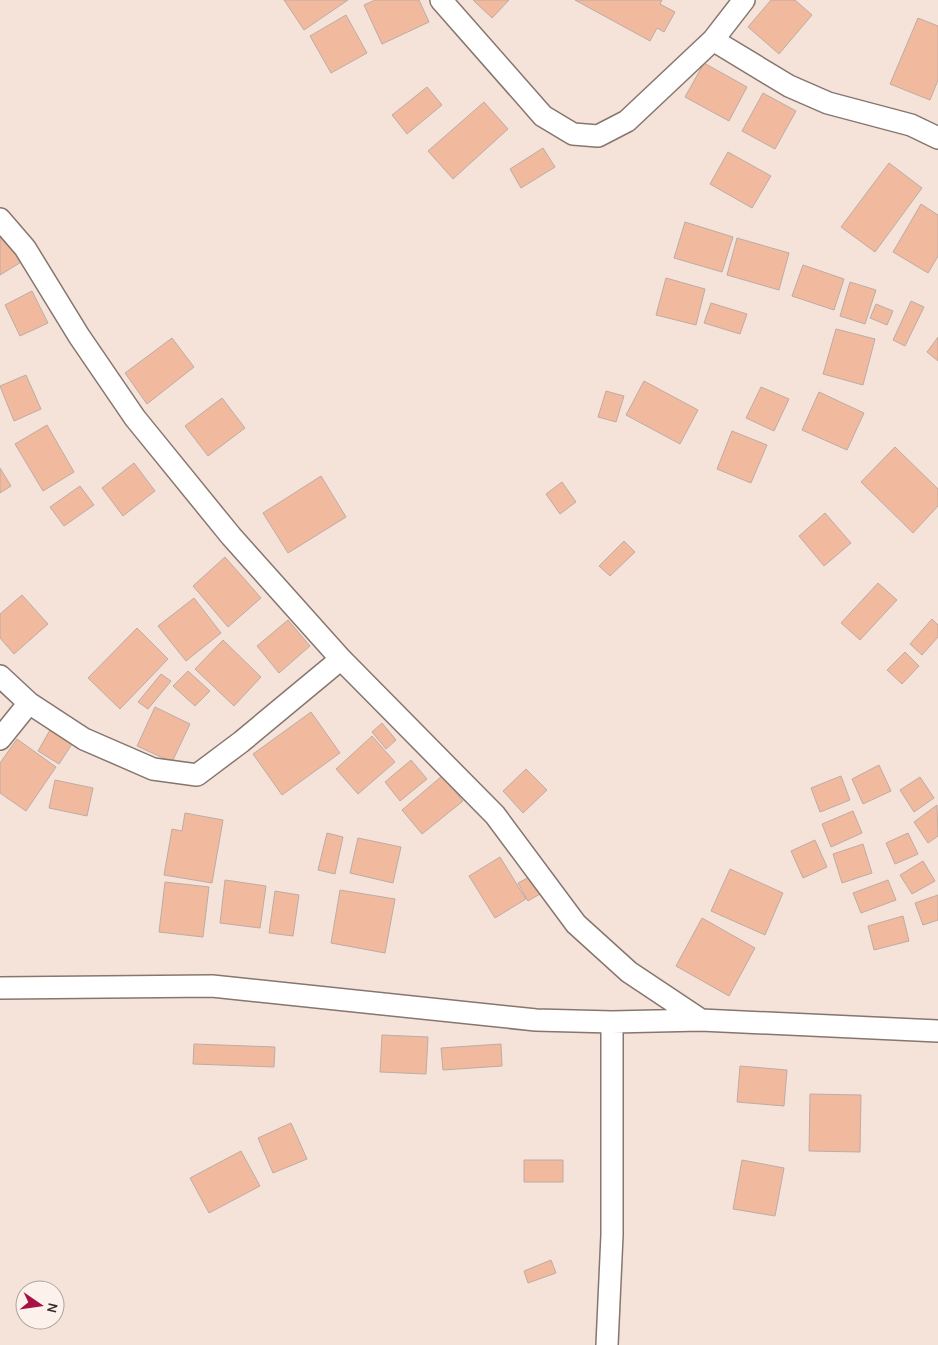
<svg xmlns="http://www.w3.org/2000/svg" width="938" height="1345" viewBox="0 0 938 1345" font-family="Karla,sans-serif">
  <rect width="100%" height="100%" fill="#f5e2d9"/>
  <path fill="#f1b99e" stroke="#beaca4" d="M284,0h64l-44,30z
    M375,0h44l10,22 -47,22 -18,-39z
    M473,0h36l-17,18z
    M575,0h87l-2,4 15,8 -11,20 -7,-4 -7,13z
    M771,0h24l17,15 -33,39 -31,-27z
    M346,15l21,38 -36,20 -21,-37z
    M918,18l20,8v54l-8,20 -40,-16z
    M704,63l43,24 -18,34 -44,-24z
    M427,87l15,18 -35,29 -15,-19z
    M763,93l33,18 -21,38 -33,-18z
    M484,102l24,27 -55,50 -25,-28z
    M543,148l12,19 -34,21 -11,-19z
    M728,152l43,24 -19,32 -42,-24z
    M889,163l33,25 -47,64 -34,-25z
    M921,204l17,11v41l-10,17 -35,-21z
    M685,222l48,15 -11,35 -48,-14z
    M0,231l23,30 -23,14z
    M737,238l52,15 -10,37 -52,-15z
    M803,265l41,14 -10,31 -42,-14z
    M666,278l39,11 -9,36 -40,-10z
    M850,282l26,8 -11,34 -25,-8z
    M32,291l16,32 -28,13 -15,-31z
    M911,301l13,6 -19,39 -12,-6z
    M711,303l36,11 -7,20 -36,-11z
    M876,304l17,7 -6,14 -17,-7z
    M836,329l39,10 -12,46 -40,-11z
    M938,337v24l-11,-9z
    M172,338l22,29 -47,37 -22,-31z
    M26,375l15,34 -27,12 -14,-35z
    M644,381l54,29 -18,34 -54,-29z
    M761,387l28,12 -15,32 -28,-13z
    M606,391l18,5 -8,26 -18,-5z
    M819,392l45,21 -17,37 -45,-20z
    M222,398l23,30 -37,28 -23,-30z
    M47,425l27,47 -31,19 -28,-47z
    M732,431l35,14 -16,38 -34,-14z
    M895,447l43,42v17l-25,27 -52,-51z
    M134,463l21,28 -32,25 -21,-28z
    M0,468l11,18 -11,7z
    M321,476l25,41 -58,36 -25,-40z
    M562,482l14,20 -16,12 -14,-20z
    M80,486l14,19 -30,21 -14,-19z
    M825,513l26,30 -27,23 -25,-30z
    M624,541l11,11 -25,24 -11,-10z
    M225,557l36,41 -33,29 -35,-41z
    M878,583l19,17 -37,40 -19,-17z
    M22,595l26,29 -34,30 -14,-16v-24z
    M194,598l27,35 -35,28 -28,-35z
    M932,619l6,6v12l-16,18 -12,-11z
    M288,620l22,26 -31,27 -22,-27z
    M137,628l31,31 -48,50 -32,-31z
    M223,640l38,37 -27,29 -39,-37z
    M905,652l14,14 -17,18 -15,-14z
    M188,671l22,20 -15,15 -22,-20z
    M161,674l10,7 -23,28 -10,-7z
    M155,707l35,17 -18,38 -35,-16z
    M311,712l29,41 -58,42 -29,-41z
    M382,723l14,17 -10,9 -14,-17z
    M50,730l22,14 -13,20 -21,-13z
    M372,736l23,26 -37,32 -22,-25z
    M17,739l39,28 -30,44 -26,-18v-30z
    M411,760l16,19 -27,22 -15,-19z
    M879,765l12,26 -28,13 -11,-25z
    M526,769l21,21 -24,23 -20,-22z
    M442,776l21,25 -41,33 -20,-24z
    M841,776l9,24 -30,12 -9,-24z
    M920,777l14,21 -20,14 -14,-22z
    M55,780l38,8 -6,28 -38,-8z
    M937,805l1,31 -10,7 -14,-21z
    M853,811l9,22 -31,14 -9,-23z
    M185,813l38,7 -11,63 -48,-8 8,-46 10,2z
    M327,833l16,4 -8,37 -17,-4z
    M908,833l10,21 -23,10 -9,-21z
    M358,838l43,9 -8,36 -43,-10z
    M815,840l12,27 -24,11 -12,-27z
    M863,844l9,29 -30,10 -9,-29z
    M500,857l26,42 -31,19 -26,-42z
    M923,861l12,20 -23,13 -12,-19z
    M730,869l53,24 -18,42 -54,-24z
    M531,876l9,18 -12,7 -10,-18z
    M225,880l41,6 -6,42 -40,-5z
    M888,880l8,20 -35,13 -8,-20z
    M165,882l44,5 -6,50 -44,-5z
    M340,890l55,9 -10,54 -54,-10z
    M275,891l24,4 -6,41 -24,-3z
    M938,895v25l-15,5 -8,-22z
    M903,916l6,25 -35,9 -6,-24z
    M702,918l53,30 -26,48 -53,-30z
    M382,1035l46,2 -2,37 -46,-2z
    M194,1044l81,3 -1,20 -81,-3z
    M501,1044l1,22 -59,4 -2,-22z
    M740,1066l47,4 -3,36 -47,-4z
    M810,1094l51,1 -1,57 -51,-1z
    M291,1123l16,36 -34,14 -15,-35z
    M241,1151l19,35 -51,27 -19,-35z
    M524,1160h39v22h-39z
    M742,1160l42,8 -9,48 -42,-7z
    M551,1260l5,13 -28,10 -4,-12z"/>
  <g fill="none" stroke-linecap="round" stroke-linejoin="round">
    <g stroke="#86766e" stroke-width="24">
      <path id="street" d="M441,0l102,116 30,18 25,2 29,-15 86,-81 31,-40
        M713,40l76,46 39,17 83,22 27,13
        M0,219l25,29 54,88 56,82 96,118 110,123 154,156 81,109 53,48 72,48
        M0,676l29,27 55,36 69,30 44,6 44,-33 100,-83
        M0,739l29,-36
        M0,988l212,-2 324,34 76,2 89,-2 237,11
        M607,1345l5,-110v-213"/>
    </g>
    <use href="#street" stroke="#fff" stroke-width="21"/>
  </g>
  <g transform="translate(40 1305) rotate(103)"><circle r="24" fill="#fdf1ec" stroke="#ada39f"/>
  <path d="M0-4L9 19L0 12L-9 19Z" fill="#a81143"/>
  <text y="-8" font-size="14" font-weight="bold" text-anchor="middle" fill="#352e2b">N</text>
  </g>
</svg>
